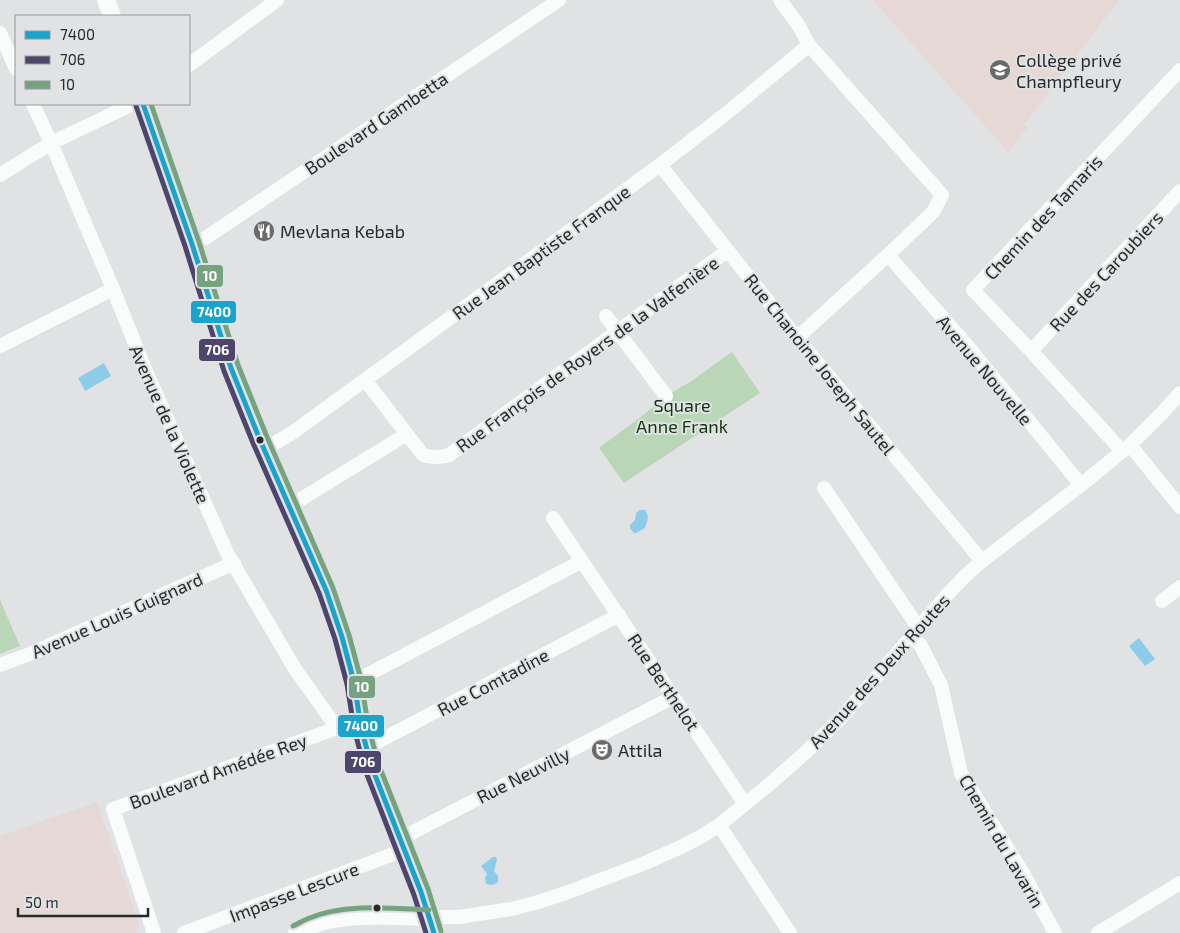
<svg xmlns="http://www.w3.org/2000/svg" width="1180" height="933" viewBox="0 0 1180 933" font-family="'Exo 2',sans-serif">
  <rect width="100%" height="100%" fill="#e1e2e3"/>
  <path fill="#e6d9d5" d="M873,0h246l-95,125 4,2 -20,25z
    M97,802l42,122 -2,9h-137v-97z"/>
  <path fill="#b9d6b7" d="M732,352l28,41 -136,90 -25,-35 43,-32 24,-20 24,-14z
    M0,600l20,46 -20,8z"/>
  <path fill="#8dcce8" d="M104,363l7,13 -26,15 -7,-13z
    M640,510h5c5,6 2,12 0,18l-9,5h-2l-4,-5v-3l5,-5 1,-7z
    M1139,638l16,21 -10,7 -16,-20z
    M493,857h3l1,3 -3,11 4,5v6c-4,4 -7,3 -12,2l-1,-6 2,-4 -6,-8z"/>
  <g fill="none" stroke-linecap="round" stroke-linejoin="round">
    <path stroke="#fafbfb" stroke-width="14" d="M780,0l19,26 10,19 133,150 -9,17 -45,43 -91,83
      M0,33l16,36
      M189,65l88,-65
      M33,104l18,39 62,146 33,82 82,184 67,114 42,59
      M660,165l137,173 185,223
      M0,175l51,-32 82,-39
      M192,244l15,-7 352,-237
      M888,255l77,88 116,142
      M606,316l60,80
      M0,346l113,-57
      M1031,351l149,-160
      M365,380l58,75c10,3 17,3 26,0l278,-204
      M1130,445l50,62
      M265,449l27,-16 368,-268 68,-53 81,-67
      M1122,451l-91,-100 -58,-61 207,-220
      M824,488l90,133 6,6
      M289,506l9,-5 109,-67
      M553,518l192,286
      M1162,601l18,-14
      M912,637l8,7 21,41 20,88 63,102 31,58
      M0,665l30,-11 204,-91
      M354,682l228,-121
      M366,748l253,-133
      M719,825l71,108
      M400,839l273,-142
      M429,917h30l52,-8 24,-6 31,-10 79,-30 36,-16 21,-11 17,-11 52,-42 35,-31 35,-34 105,-122 18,-19 18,-16 99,-76 49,-40 33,-33 17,-19
      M154,933l-41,-124 224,-81 15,-2 9,1
      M184,933l220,-83
      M1098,933l82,-50"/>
    <path stroke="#fafbfb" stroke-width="18" d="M106,0l6,16
      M143,104l49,140 39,124 29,72 66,150 16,47 12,45 7,45 10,38 50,127 13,41
      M297,933c32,-23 94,-17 132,-16"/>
    <g stroke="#e0e2e4" stroke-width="9">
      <path id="bus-1" d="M143,104l49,140 39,124 29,72 66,150 16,47 12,45 7,45 10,38 50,127 13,41"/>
    </g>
    <g stroke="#e0e2e4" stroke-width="9">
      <path id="bus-2" d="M136,106l49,140 39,125 29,72 66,150 16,46 12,45 7,44 10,39 50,128 12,38"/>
    </g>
    <g stroke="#e0e2e4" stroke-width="9">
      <path id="bus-3" d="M151,104l48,138 39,123 29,72 66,151 16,47 12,45 7,45 10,38 50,126 13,42
        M293,926c5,-2 9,-5 14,-7 36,-16 84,-11 122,-9"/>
    </g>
    <use href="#bus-1" stroke="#1aa3cb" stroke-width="5"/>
    <use href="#bus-2" stroke="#4e456d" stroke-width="5"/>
    <use href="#bus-3" stroke="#76a37f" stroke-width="5"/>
  </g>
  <defs>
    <g id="school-disc" transform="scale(1.125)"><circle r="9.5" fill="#696a6b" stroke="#e0e2e4"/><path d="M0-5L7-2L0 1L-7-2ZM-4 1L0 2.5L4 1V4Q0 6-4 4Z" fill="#fff"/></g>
    <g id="restaurant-disc" transform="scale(1.125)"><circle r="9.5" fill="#696a6b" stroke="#e0e2e4"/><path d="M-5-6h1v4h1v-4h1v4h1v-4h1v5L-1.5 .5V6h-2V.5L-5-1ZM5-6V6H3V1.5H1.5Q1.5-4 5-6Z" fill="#fff"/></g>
    <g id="theatre-disc" transform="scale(1.125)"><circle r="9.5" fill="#696a6b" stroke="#e0e2e4"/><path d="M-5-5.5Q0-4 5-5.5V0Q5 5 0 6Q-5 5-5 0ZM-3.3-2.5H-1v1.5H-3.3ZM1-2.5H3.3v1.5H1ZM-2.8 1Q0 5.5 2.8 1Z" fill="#fff"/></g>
  </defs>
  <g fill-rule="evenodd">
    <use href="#school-disc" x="1000" y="70"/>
    <use href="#restaurant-disc" x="264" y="231"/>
    <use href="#theatre-disc" x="602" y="750"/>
  </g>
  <g fill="#28292a" stroke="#e0e2e4" stroke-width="2">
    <circle cx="260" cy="440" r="4.5"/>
    <circle cx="377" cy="908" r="4.5"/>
  </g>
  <g text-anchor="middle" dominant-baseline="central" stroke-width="4" stroke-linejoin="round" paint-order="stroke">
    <g font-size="18" fill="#28292a" stroke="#e0e2e4" text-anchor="start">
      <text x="1016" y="60">Collège privé<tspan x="1016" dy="21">Champfleury</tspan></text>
      <text x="280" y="231">Mevlana Kebab</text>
      <text x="618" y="750">Attila</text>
    </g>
    <g font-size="18" fill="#28292a" stroke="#e0e2e4">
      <text transform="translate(376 123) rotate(-34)">Boulevard Gambetta</text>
      <text transform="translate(1043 217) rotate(-47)">Chemin des Tamaris</text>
      <text transform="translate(541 252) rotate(-36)">Rue Jean Baptiste Franque</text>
      <text transform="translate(1106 271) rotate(-47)">Rue des Caroubiers</text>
      <text transform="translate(587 354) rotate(-36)">Rue François de Royers de la Valfenière</text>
      <text transform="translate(820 364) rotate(51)">Rue Chanoine Joseph Sautel</text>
      <text transform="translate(985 370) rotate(50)">Avenue Nouvelle</text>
      <text transform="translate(170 424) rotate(66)">Avenue de la Violette</text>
      <text transform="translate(117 615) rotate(-24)">Avenue Louis Guignard</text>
      <text transform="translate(879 671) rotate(-48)">Avenue des Deux Routes</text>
      <text transform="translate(493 682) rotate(-28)">Rue Comtadine</text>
      <text transform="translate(664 682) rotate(56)">Rue Berthelot</text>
      <text transform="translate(218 771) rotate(-20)">Boulevard Amédée Rey</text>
      <text transform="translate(523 775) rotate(-27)">Rue Neuvilly</text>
      <text transform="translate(1002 841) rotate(60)">Chemin du Lavarin</text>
      <text transform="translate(294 892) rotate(-21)">Impasse Lescure</text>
    </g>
    <g font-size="18" fill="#10360e" stroke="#e0e2e4">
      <text x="682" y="405">Square<tspan x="682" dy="21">Anne Frank</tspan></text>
    </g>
  </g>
  <g stroke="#e0e2e4" stroke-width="2">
    <rect x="196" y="264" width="28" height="24" rx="5" fill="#76a37f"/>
    <rect x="190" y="300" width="47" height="24" rx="5" fill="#1aa3cb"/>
    <rect x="198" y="338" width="38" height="24" rx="5" fill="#4e456d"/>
    <rect x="348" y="675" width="28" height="24" rx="5" fill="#76a37f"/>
    <rect x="337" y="714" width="48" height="24" rx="5" fill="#1aa3cb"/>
    <rect x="344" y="750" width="38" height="24" rx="5" fill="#4e456d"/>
  </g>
  <g font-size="14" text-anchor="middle" font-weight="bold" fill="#fff">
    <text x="210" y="281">10</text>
    <text x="214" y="317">7400</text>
    <text x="217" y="355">706</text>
    <text x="362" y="692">10</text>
    <text x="361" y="731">7400</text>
    <text x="363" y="767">706</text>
  </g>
  <rect x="15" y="15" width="175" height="90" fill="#e0e2e4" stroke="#96989a"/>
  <rect x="25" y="31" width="25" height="8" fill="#1aa3cb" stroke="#96989a"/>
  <text x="60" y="40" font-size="15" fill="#28292a">7400</text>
  <rect x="25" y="56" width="25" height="8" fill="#4e456d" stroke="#96989a"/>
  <text x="60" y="65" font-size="15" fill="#28292a">706</text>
  <rect x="25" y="81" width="25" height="8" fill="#76a37f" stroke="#96989a"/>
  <text x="60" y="90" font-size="15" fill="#28292a">10</text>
  <path d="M18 908v8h130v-8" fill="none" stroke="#28292a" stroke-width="2.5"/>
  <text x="25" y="908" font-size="15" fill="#28292a" stroke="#e0e2e4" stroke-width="4" paint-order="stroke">50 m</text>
</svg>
